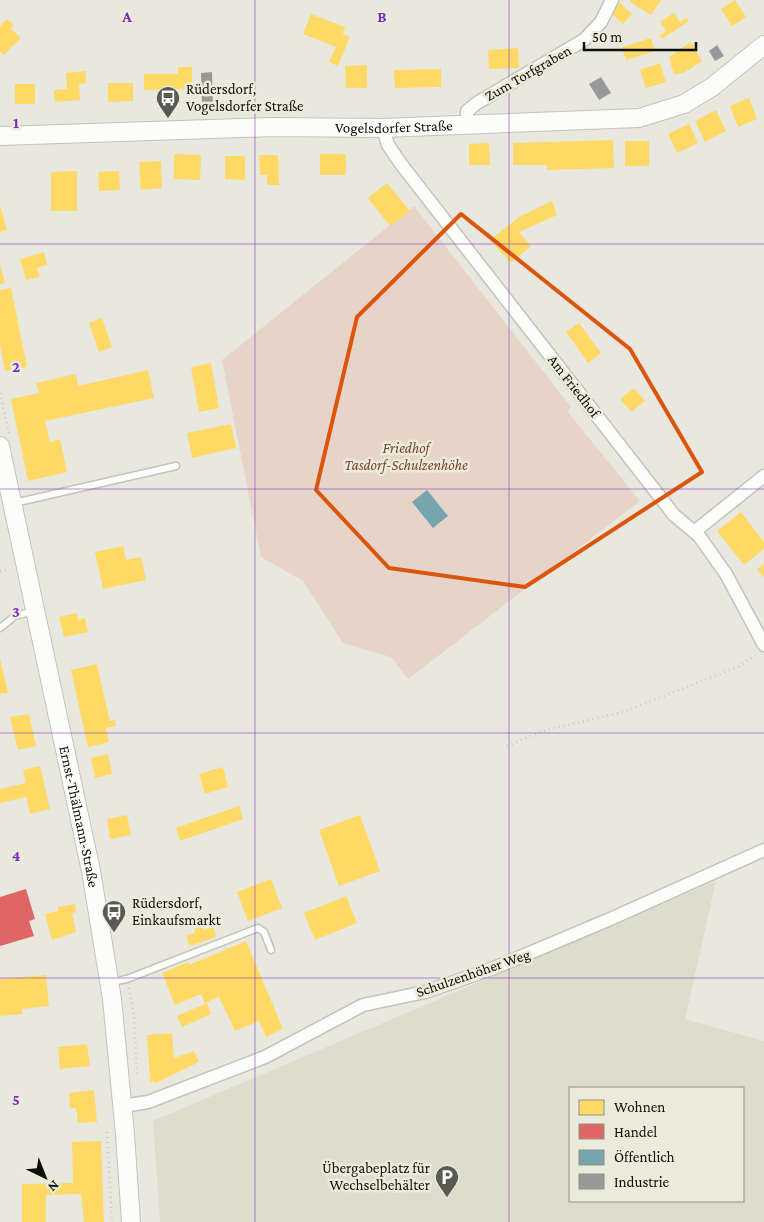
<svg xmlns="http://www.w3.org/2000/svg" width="764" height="1222" viewBox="0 0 764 1222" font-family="'Crimson Pro',serif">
  <rect width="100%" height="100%" fill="#e8e8de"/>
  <path fill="#ddddcd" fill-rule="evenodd" d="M716,881l-31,138 79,22v181h-604l-7,-101zM570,1088h173v113h-173z"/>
  <path fill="#e7d4c9" d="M414,206l157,201 -4,4 73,90 -232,178 -17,-22 -48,-14 -40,-62 -42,-24 -39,-197z"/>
  <path fill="#ffd966" d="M631,0h30l-10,15 -21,-13z
    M735,0l11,17 -14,9 -11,-17z
    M620,3l12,11 -9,10 -12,-11z
    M674,13l6,9 6,-4 3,3 -27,18 -3,-3 7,-5 -6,-9z
    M311,14l34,13 -2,7 7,3 -12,29 -9,-4 7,-15 -33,-13z
    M7,19l7,6 -3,4 10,9 -17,17 -4,-4v-25z
    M651,38l4,13 -29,9 -4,-13z
    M691,42l11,19 -17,11 -11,3 -5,-18z
    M518,48l1,20 -30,1 -1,-19z
    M660,63l6,19 -20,6 -6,-18z
    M367,65v23h-21l-1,-22z
    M178,67h14v22l-48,1v-16h34z
    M441,69v18l-46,1 -1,-18z
    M86,71v12l-7,1 1,16 -25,2 -1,-12 13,-1 -1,-16z
    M108,83h25v18l-25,1z
    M15,84h20v20h-20z
    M749,98l8,21 -19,8 -8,-21z
    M716,110l10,21 -21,11 -10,-21z
    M689,124l9,19 -21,10 -9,-19z
    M613,140l1,28 -67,2v-5h-34v-22z
    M625,141h24v25h-24z
    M489,143l1,22h-21v-21z
    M174,154l27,1 -1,25 -26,-1z
    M320,154h26v21h-26z
    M259,155h19l1,30h-12v-10h-7z
    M225,156h20v24l-20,-1z
    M161,161l1,27 -21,2 -2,-28z
    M77,171v40h-26v-39z
    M119,171l1,19 -21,1 -1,-19z
    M387,183l23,28 -20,15 -22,-28z
    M552,201l5,14 -38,17 12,14 -20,17 -21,-23 29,-23z
    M0,205l7,25 -7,2z
    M44,252l3,13 -10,3 3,9 -14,3 -6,-21z
    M0,264l5,19 -5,1z
    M11,288l16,79 -22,4 -5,-27v-54z
    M102,318l10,29 -13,5 -10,-29z
    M579,323l22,30 -13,10 -22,-31z
    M211,363l8,45 -20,4 -8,-45z
    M148,370l6,28 -109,23 5,21 10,-3 7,33 -39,9 -17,-82 28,-6 -3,-10 40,-9 2,12z
    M634,388l11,13 -14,11 -11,-13z
    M231,424l5,24 -44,10 -5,-25z
    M741,512l23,30v7l-20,16 -27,-34z
    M123,546l3,14 15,-3 5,23 -43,9 -8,-37z
    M764,564v13l-7,-8z
    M77,613l1,7 7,-2 3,14 -24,5 -5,-20z
    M0,659l8,34 -8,1z
    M97,664l13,57 5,-1 1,6 -10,2 3,14 -21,5 -17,-77z
    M29,714l7,32 -18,4 -8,-33z
    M108,754l4,20 -17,4 -4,-20z
    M40,766l10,43 -20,5 -4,-17 -26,6v-14l26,-6 -3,-13z
    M223,767l5,20 -23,7 -6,-20z
    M239,806l4,13 -63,22 -4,-13z
    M127,815l4,20 -21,4 -3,-20z
    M360,815l20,56 -41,15 -20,-56z
    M271,879l11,29 -34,13 -11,-29z
    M346,896l11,27 -42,17 -11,-27z
    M75,904l1,8 -4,1 4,19 -24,8 -7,-26 13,-3v-4z
    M202,926l2,4 9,-4 3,11 -26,9 -4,-10 9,-3 -1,-4z
    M246,941l37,88 -17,8 -7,-16 -24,10 -16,-34 -14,6 -4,-9 -26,11 -13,-32 26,-11 1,3z
    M46,975l3,31 -27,3 1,5 -23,2v-37z
    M207,1003l4,11 -29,13 -5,-11z
    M172,1033l2,25 20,-7 5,11 -43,21 -6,-2 -3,-46z
    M87,1044l3,22 -30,3 -2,-22z
    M94,1090l3,32 -19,1 -2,-15h-6l-1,-15z
    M101,1141l3,81h-20l-3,-28 -35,1v27h-24v-38l51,-1 -1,-41z"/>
  <path fill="#e06666" d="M26,889l9,30 -6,2 5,15 -34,10v-49z"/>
  <path fill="#76a5af" d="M427,490l21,26 -15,12 -21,-26z"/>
  <path fill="#999" d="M717,45l7,11 -9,5 -6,-10z
    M212,72l1,34 -11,1 -1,-34z
    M601,77l10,16 -12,7 -10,-16z"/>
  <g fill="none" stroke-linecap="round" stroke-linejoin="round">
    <g stroke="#c3c3bc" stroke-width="9">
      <path id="lane" d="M14,503l162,-37
        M0,628l15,-12 19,-5
        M111,982l16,-3 131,-51 6,4 7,18"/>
    </g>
    <g stroke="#c3c3bc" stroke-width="15">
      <path id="street" d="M467,124v-13l10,-8 107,-63 17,-18 11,-22
        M383,128l5,17 13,19 273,351 25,21 27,38 38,71
        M694,532l70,-56
        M123,1106l25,-4 117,-45 98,-52 62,-13 69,-24 114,-48 156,-70"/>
    </g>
    <g stroke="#c3c3bc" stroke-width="20">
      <g id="secondary">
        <path id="s1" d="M0,136l273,-9 110,1 256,-10 45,-14 28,-17 52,-42"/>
        <path id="s2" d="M0,446l91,425 21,128 13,135 6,88"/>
      </g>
    </g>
    <path stroke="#cbcbc8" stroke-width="2.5" stroke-dasharray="1 4" stroke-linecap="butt" d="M0,393l9,40
      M0,571l10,-2
      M507,746l35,-15 81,-19 115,-45 17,-12
      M129,988l5,27 3,62
      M107,1132l5,90"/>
    <use href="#lane" stroke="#fcfcfa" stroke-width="6"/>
    <use href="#street" stroke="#fcfcfa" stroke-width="12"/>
    <use href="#secondary" stroke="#fcfcfa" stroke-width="18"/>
  </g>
  <path fill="none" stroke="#dd550c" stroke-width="4" stroke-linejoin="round" d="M461,214l169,135 72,123 -177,115 -136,-19 -73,-78 41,-173z"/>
  <path fill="none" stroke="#7b2cbf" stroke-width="1" stroke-opacity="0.55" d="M255,0v1222M509,0v1222M0,244h764M0,489h764M0,733h764M0,978h764"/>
  <defs>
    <g id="bus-pin" transform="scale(1.25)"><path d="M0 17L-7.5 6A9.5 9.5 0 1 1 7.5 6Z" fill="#5a5a53" stroke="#ebebdb"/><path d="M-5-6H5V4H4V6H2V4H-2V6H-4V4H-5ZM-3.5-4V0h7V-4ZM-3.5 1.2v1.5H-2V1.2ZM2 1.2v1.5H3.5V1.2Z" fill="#fff"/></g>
    <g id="parking-pin" transform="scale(1.25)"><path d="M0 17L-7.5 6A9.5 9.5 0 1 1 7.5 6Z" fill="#5a5a53" stroke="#ebebdb"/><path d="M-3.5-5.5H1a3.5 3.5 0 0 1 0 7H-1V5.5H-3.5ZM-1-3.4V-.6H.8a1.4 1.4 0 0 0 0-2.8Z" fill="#fff"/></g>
  </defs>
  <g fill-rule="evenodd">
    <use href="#bus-pin" x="168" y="98"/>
    <use href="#bus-pin" x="114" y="912"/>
    <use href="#parking-pin" x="447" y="1177"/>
  </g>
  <g text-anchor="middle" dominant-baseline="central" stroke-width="5" stroke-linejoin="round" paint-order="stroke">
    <g font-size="15" fill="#0e0e08" stroke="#ebebdb">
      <text transform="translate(528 73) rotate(-30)">Zum Torfgraben</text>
      <text stroke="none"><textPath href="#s1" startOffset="394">Vogelsdorfer Straße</textPath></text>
      <text transform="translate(574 386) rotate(52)">Am Friedhof</text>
      <text stroke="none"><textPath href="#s2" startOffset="379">Ernst-Thälmann-Straße</textPath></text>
      <text transform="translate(473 973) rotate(-19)">Schulzenhöher Weg</text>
    </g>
    <g font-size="15" fill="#0e0e08" stroke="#ebebdb" text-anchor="start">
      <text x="186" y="89">Rüdersdorf,<tspan x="186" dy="17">Vogelsdorfer Straße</tspan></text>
      <text x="132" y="903">Rüdersdorf,<tspan x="132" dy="17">Einkaufsmarkt</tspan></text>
      <text x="430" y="1168" text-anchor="end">Übergabeplatz für<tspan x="430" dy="17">Wechselbehälter</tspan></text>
    </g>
    <g font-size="15" font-style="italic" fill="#7e412c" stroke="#ebebdb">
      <text x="406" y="448">Friedhof<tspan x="406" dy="17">Tasdorf-Schulzenhöhe</tspan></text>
    </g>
  </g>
  <g font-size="16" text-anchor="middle" font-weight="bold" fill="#7b2cbf" stroke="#ebebdb" stroke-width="5" stroke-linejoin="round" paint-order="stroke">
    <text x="127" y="22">A</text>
    <text x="382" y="22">B</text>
    <text x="16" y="128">1</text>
    <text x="16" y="372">2</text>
    <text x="16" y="617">3</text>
    <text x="16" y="861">4</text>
    <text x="16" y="1105">5</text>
  </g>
  <rect x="569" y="1087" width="175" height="115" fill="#ebebdb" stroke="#939387"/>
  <rect x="579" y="1100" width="25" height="15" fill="#ffd966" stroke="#939387"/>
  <text x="614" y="1112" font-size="15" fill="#0e0e08">Wohnen</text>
  <rect x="579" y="1124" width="25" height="15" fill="#e06666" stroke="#939387"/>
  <text x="614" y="1137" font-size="15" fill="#0e0e08">Handel</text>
  <rect x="579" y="1150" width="25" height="15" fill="#76a5af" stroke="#939387"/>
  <text x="614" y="1162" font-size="15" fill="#0e0e08">Öffentlich</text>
  <rect x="579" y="1174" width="25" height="15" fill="#999999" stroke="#939387"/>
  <text x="614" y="1187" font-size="15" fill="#0e0e08">Industrie</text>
  <g transform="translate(45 1177) rotate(137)" stroke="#ebebdb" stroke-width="4" paint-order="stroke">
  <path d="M0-4L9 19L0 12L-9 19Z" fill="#0e0e08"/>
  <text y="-8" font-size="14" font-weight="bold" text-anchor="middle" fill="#0e0e08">N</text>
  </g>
  <path d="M584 42v8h112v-8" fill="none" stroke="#0e0e08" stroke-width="2.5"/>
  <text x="592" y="42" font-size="15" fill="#0e0e08" stroke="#ebebdb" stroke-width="4" paint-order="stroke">50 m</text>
</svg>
